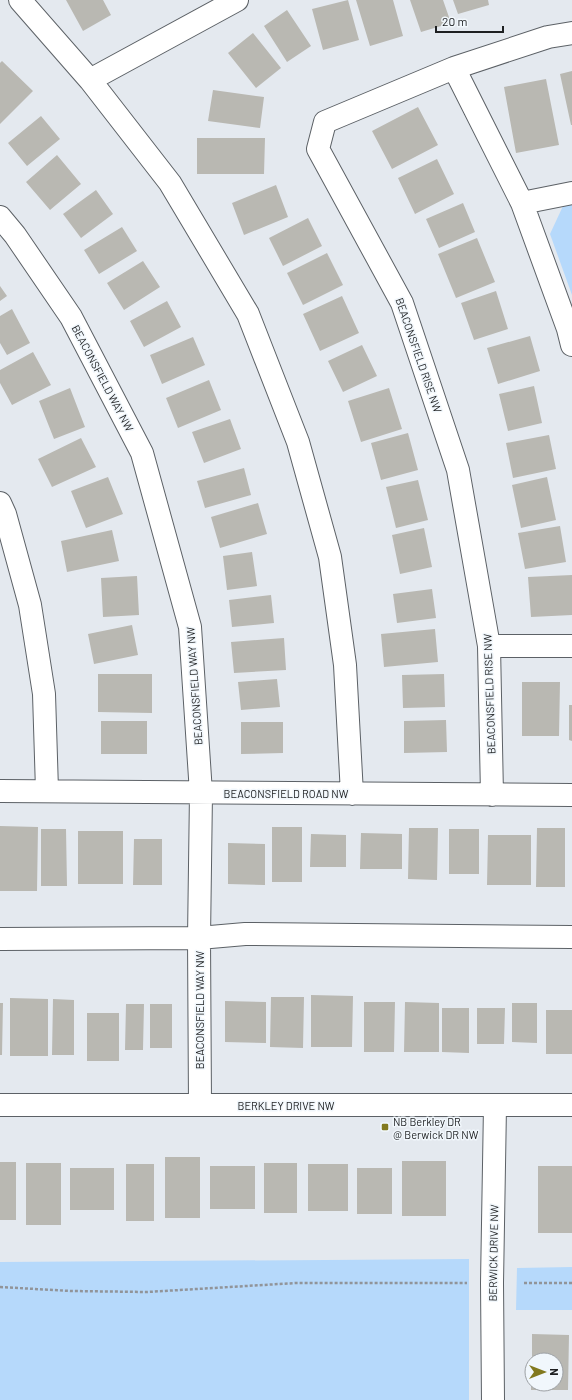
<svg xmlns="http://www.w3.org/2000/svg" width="572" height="1400" viewBox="0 0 572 1400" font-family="Barlow,sans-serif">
  <rect width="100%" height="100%" fill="#e4e9ef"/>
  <path fill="#b6d9fb" d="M572,204v91l-22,-61 13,-28z
    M469,1259v141h-469v-138z
    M572,1267v43h-56l1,-42z"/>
  <path fill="#b9b8b2" d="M66,0h37l8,15 -28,16z
    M348,0l11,40 -36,10 -11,-41z
    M356,0h37l10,36 -33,10z
    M410,0h33l8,23 -30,9z
    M453,0h35l1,5 -31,9z
    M287,10l24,36 -24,16 -23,-36z
    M253,33l28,35 -25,20 -28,-35z
    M2,61l31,30 -33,33v-61z
    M572,71v54h-1l-11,-51z
    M546,79l13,66 -43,8 -12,-66z
    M213,90l51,7 -4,31 -52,-7z
    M418,107l20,38 -46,24 -20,-38z
    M41,116l19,23 -33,27 -19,-23z
    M197,138h68l-1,36h-67z
    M57,155l24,29 -31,26 -24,-28z
    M437,159l17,35 -39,20 -17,-36z
    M276,185l12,32 -44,18 -12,-32z
    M96,190l17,24 -32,24 -18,-24z
    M463,203l12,29 -36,16 -13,-29z
    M308,218l14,28 -39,20 -14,-28z
    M122,227l15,24 -38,23 -15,-24z
    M477,238l18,44 -39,16 -18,-44z
    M327,253l16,32 -40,20 -16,-32z
    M143,261l17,26 -36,23 -17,-27z
    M0,286l7,10 -7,5z
    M496,291l12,38 -34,11 -13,-37z
    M342,296l17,37 -39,18 -17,-37z
    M167,301l14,26 -37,20 -14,-26z
    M12,309l18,34 -23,12 -7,-12v-27z
    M530,336l10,35 -42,13 -11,-36z
    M193,337l12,28 -43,19 -12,-29z
    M362,345l15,31 -34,16 -15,-31z
    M33,352l18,33 -39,20 -12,-22v-13z
    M209,380l12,30 -43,18 -12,-30z
    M534,386l8,37 -34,8 -9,-37z
    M70,388l15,39 -31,12 -15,-38z
    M389,388l13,41 -41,13 -13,-41z
    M230,419l11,30 -37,14 -12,-31z
    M408,433l10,37 -37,10 -10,-37z
    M549,435l7,34 -43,9 -7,-35z
    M81,438l15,29 -44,20 -14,-28z
    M244,468l7,27 -46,13 -8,-27z
    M108,477l15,37 -37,14 -15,-37z
    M547,477l9,43 -35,8 -9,-43z
    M418,480l10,40 -32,8 -10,-41z
    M258,503l9,31 -47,14 -9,-31z
    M560,526l6,36 -41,7 -7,-36z
    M424,528l8,39 -32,7 -8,-39z
    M112,530l7,31 -52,11 -6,-31z
    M252,552l5,34 -30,4 -4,-34z
    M572,575v40l-41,2 -3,-40z
    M137,576l2,39 -36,2 -2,-39z
    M432,589l4,29 -39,5 -4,-29z
    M271,595l3,28 -42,4 -3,-27z
    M132,625l6,30 -44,9 -6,-30z
    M435,629l3,33 -54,5 -3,-33z
    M284,638l2,32 -52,3 -3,-31z
    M98,674h54v39l-54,-1z
    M444,674l1,33 -42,1 -1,-33z
    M277,679l3,28 -39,3 -3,-28z
    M522,682h38l-1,54h-37z
    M569,705h3v36l-3,-1z
    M446,720l1,32 -43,1v-32z
    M101,721h46v33h-46z
    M241,722h42v31l-42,1z
    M0,826l38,1 -1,64h-37z
    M272,827h30v55h-30z
    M409,828h29l-1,52 -29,-1z
    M537,828h28v59h-29z
    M41,829h25l1,57h-26z
    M449,829h30v45h-30z
    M78,831h45v53h-45z
    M361,833l41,1v35h-42z
    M311,834l35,1v32h-36z
    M488,835h43v50h-44z
    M134,839h28v46h-29z
    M228,843l37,1v41l-37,-1z
    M311,995l42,1 -1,51h-41z
    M271,997h33l-1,51 -33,-1z
    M10,998l38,1v57h-38z
    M53,999l21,1v55h-22z
    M225,1001l41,1v41l-41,-1z
    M364,1002h31l-1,50h-30z
    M405,1002l34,1v49h-35z
    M0,1003h3l-1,52h-2z
    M512,1003h25v40l-25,-1z
    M126,1004h18l-1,46h-18z
    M150,1004h22v44h-22z
    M442,1008h27v45l-27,-1z
    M477,1008h28l-1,36h-27z
    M546,1010h26v44h-26z
    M87,1013h32v48h-32z
    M165,1157h35v61h-35z
    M402,1161h44v55h-44z
    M0,1162h16v58h-16z
    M26,1163h35v62h-35z
    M264,1163h33v50h-33z
    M126,1164h28v57h-28z
    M308,1164h40v47h-40z
    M210,1166h45v43h-45z
    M538,1166h34v67h-34z
    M70,1168h44v42h-44z
    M357,1168h35v46h-35z
    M532,1334l37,1 -1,55h-37v-6h25v-24h-24z"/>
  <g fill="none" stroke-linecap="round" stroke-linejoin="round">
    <g stroke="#5c6166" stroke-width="24">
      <path id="minor" d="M20,0l70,80 80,103 78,131 50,128 32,115 15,108 7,129
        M454,68l68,135 46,126 4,16
        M90,80l147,-80
        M522,203l50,-10
        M0,217l15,18 56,82 71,136 48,174 11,166 -2,145 1,167
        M0,503l5,11 25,91 14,89 3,96
        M489,646h83
        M0,791l572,4
        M492,795l-3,-149 -31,-176 -56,-167 -84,-154 7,-27 129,-54 94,-31 24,-4
        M0,939l199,-1 46,-4 327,3
        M0,1105h572
        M493,1400l-1,-117 3,-177"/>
    </g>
    <path stroke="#919499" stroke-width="2.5" stroke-dasharray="3 2" stroke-linecap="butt" d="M524,1283h48
      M0,1287l71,4 76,1 149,-9h171"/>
    <use href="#minor" stroke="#fff" stroke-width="22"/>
  </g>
  <rect fill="#82791e" stroke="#f1f7fc" stroke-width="1.5" x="381" y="1123" width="8" height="8" rx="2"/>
  <g text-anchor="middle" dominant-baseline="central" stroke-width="3" stroke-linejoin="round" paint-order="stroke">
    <g font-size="11" fill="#1e2022" stroke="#f1f7fc">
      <text transform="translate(419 355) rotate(71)">BEACONSFIELD RISE NW</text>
      <text transform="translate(103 378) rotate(62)">BEACONSFIELD WAY NW</text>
      <text transform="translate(194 686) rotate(-94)">BEACONSFIELD WAY NW</text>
      <text transform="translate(489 694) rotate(-92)">BEACONSFIELD RISE NW</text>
      <text x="286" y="793">BEACONSFIELD ROAD NW</text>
      <text transform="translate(199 1010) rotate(-90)">BEACONSFIELD WAY NW</text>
      <text x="286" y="1105">BERKLEY DRIVE NW</text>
      <text transform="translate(493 1253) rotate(-89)">BERWICK DRIVE NW</text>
    </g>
    <g font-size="11" fill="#1e2022" stroke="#f1f7fc" text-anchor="start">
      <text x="393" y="1121">NB Berkley DR<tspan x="393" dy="13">@ Berwick DR NW</tspan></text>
    </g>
  </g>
  <g transform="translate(544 1372) rotate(90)"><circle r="19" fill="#f1f7fc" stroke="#9da1a5"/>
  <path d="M0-3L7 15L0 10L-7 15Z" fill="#82791e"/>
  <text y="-6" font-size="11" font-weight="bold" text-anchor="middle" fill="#1e2022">N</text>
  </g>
  <path d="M436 26v6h67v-6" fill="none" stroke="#1e2022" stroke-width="2"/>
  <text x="442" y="26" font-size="12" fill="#1e2022" stroke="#f1f7fc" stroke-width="3" paint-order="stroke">20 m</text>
</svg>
